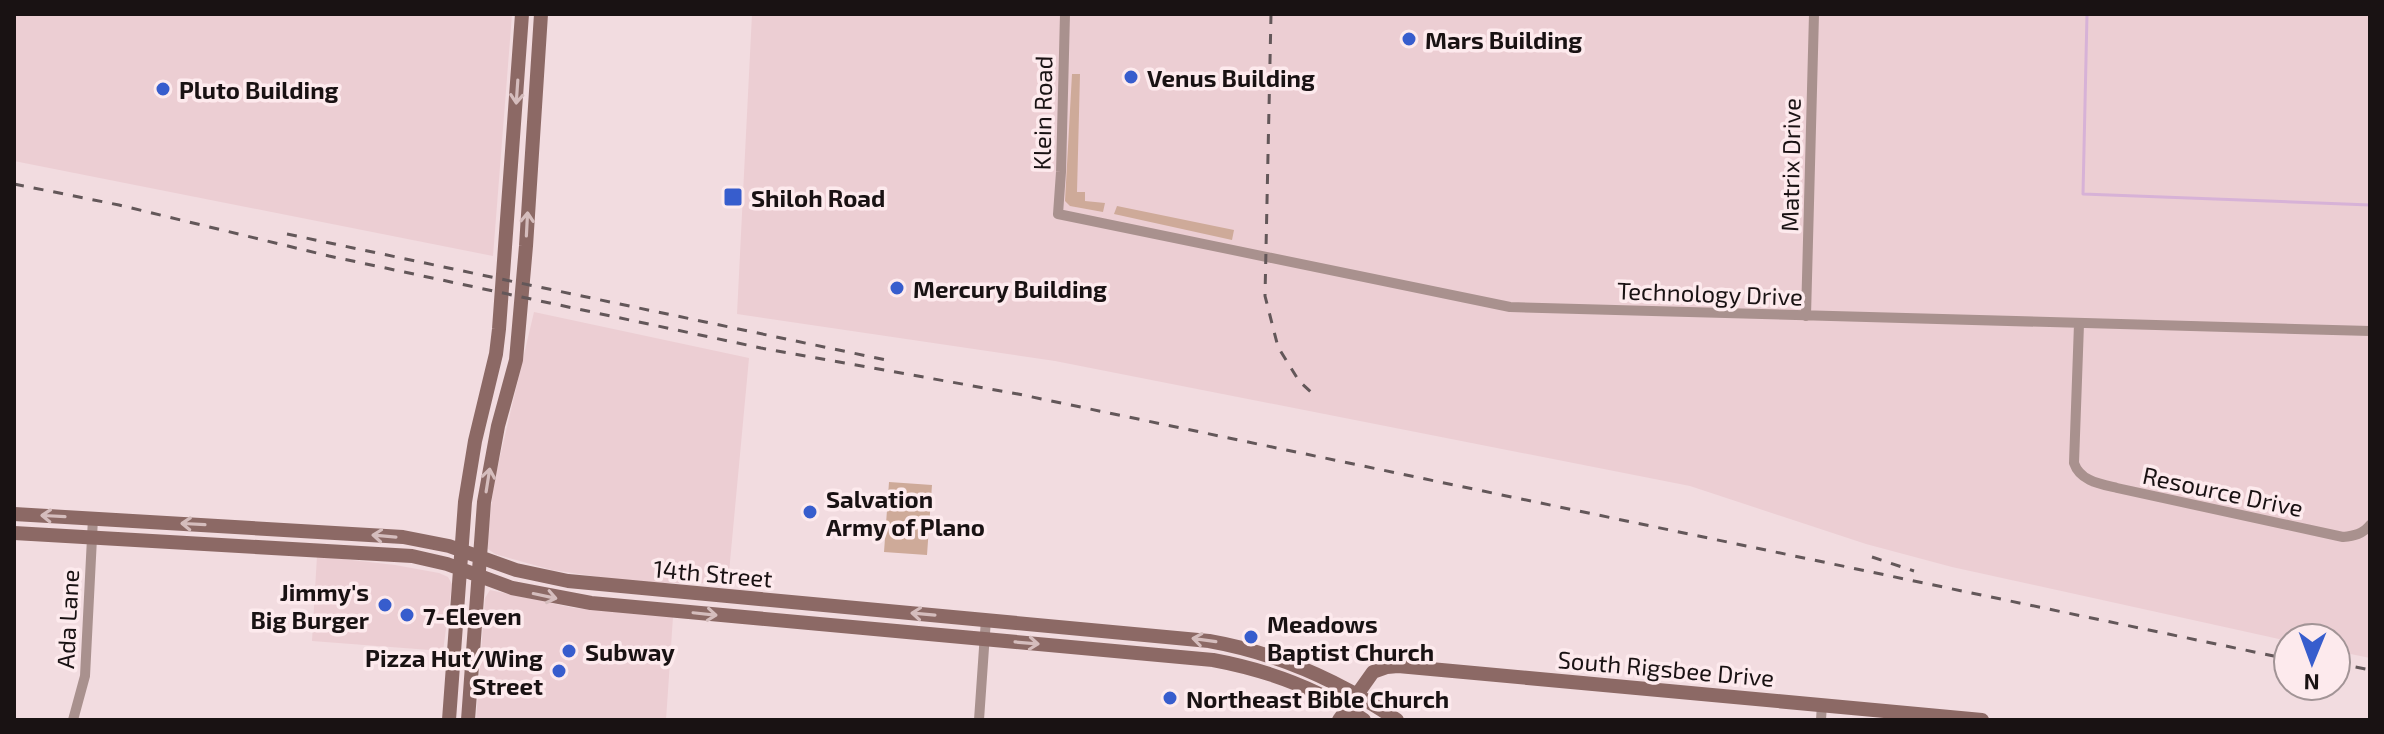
<svg xmlns="http://www.w3.org/2000/svg" width="2384" height="734" viewBox="0 0 2384 734" font-family="'Exo 2',sans-serif">
  <rect width="100%" height="100%" fill="#f2dce0"/>
  <path fill="#ecced3" d="M14,14h498l-19,242 -479,-95z
    M752,14h1618v644l-34,-7v-13h-48v3l-336,-74 -86,-23 -176,-58 -635,-125 -318,-47z
    M534,312l215,46 -21,225h-77l-45,-5 -54,-8 -57,-16 -7,-5 -1,-6 7,-61z
    M317,556l78,9 44,8 9,4 4,7 -9,67 -131,-10z
    M490,590l84,18 99,9 -7,103h-190l9,-122z"/>
  <path fill="#ceaa99" d="M1072,74h8l-3,118h8v9l20,2 -2,9 -33,-6 -5,-5z
    M1117,206l117,24 -2,10 -118,-26z
    M889,482l43,3 -5,70 -43,-3z"/>
  <g fill="none" stroke-linecap="round" stroke-linejoin="round">
    <path stroke="#d7b2d7" stroke-width="3" d="M2087,14l-4,180 287,11"/>
    <path stroke="#a9918e" stroke-width="10" d="M1065,14l-4,158 -3,42 452,93 860,24
      M1806,316l8,-302
      M2079,324l-5,139c6,18 26,21 43,25l226,49c11,-1 20,-3 27,-12
      M73,720l12,-44 8,-158
      M979,720l7,-101
      M1821,720l1,-16"/>
    <path stroke="#8c6965" stroke-width="14" d="M14,514l389,23 46,9 67,24 52,11 641,60c68,12 131,40 188,79
      M14,533l398,23 35,8 65,24 79,15 622,57c54,10 106,29 151,60
      M449,720l16,-218 10,-61 21,-87 3,-25 23,-315
      M468,720l16,-218 14,-76 18,-66 10,-114 15,-232
      M1339,720l34,-48 14,-5 11,-1 584,54"/>
    <path stroke="#635759" stroke-width="3" stroke-dasharray="10 10" stroke-linecap="butt" d="M1271,14l-6,282 13,51 21,34 14,13
      M14,184l105,21 210,51 432,92 257,46 1270,265
      M287,234l599,126
      M1872,557l42,14
      M2336,663l34,7"/>
  </g>
  <defs><path id="oneway-shaft" d="M-6 0H5M1.5-3L5.5 0L1.5 3" fill="none" stroke-width="1.6" stroke-linecap="round" stroke-linejoin="round" transform="scale(2)"/></defs>
  <g stroke="#d5bdbd">
    <use href="#oneway-shaft" transform="translate(517 92) rotate(94)"/>
    <use href="#oneway-shaft" transform="translate(527 224) rotate(-87)"/>
    <use href="#oneway-shaft" transform="translate(488 480) rotate(-81)"/>
    <use href="#oneway-shaft" transform="translate(53 516) rotate(-177)"/>
    <use href="#oneway-shaft" transform="translate(193 524) rotate(-177)"/>
    <use href="#oneway-shaft" transform="translate(384 536) rotate(-175)"/>
    <use href="#oneway-shaft" transform="translate(545 596) rotate(12)"/>
    <use href="#oneway-shaft" transform="translate(705 614) rotate(6)"/>
    <use href="#oneway-shaft" transform="translate(923 614) rotate(-175)"/>
    <use href="#oneway-shaft" transform="translate(1204 640) rotate(-172)"/>
    <use href="#oneway-shaft" transform="translate(1027 643) rotate(5)"/>
  </g>
  <g fill="#375dcd" stroke="#fdeaed" stroke-width="3">
    <circle cx="1409" cy="39" r="8"/>
    <circle cx="1131" cy="77" r="8"/>
    <circle cx="163" cy="89" r="8"/>
    <rect x="723" y="187" width="20" height="20" rx="4"/>
    <circle cx="897" cy="288" r="8"/>
    <circle cx="810" cy="512" r="8"/>
    <circle cx="385" cy="605" r="8"/>
    <circle cx="407" cy="615" r="8"/>
    <circle cx="1251" cy="637" r="8"/>
    <circle cx="569" cy="651" r="8"/>
    <circle cx="559" cy="671" r="8"/>
    <circle cx="1170" cy="698" r="8"/>
  </g>
  <g text-anchor="middle" dominant-baseline="central" stroke-width="7" stroke-linejoin="round" paint-order="stroke">
    <g font-size="24" font-weight="bold" fill="#191213" stroke="#fdeaed" text-anchor="start">
      <text x="1425" y="39">Mars Building</text>
      <text x="1147" y="77">Venus Building</text>
      <text x="179" y="89">Pluto Building</text>
      <text x="751" y="197">Shiloh Road</text>
      <text x="913" y="288">Mercury Building</text>
      <text x="826" y="498">Salvation<tspan x="826" dy="28">Army of Plano</tspan></text>
      <text x="369" y="591" text-anchor="end">Jimmy's<tspan x="369" dy="28">Big Burger</tspan></text>
      <text x="423" y="615">7-Eleven</text>
      <text x="1267" y="623">Meadows<tspan x="1267" dy="28">Baptist Church</tspan></text>
      <text x="585" y="651">Subway</text>
      <text x="543" y="657" text-anchor="end">Pizza Hut/Wing<tspan x="543" dy="28">Street</tspan></text>
      <text x="1186" y="698">Northeast Bible Church</text>
    </g>
    <g font-size="24" fill="#191213" stroke="#fdeaed">
      <text transform="translate(1042 113) rotate(-89)">Klein Road</text>
      <text transform="translate(1790 165) rotate(-89)">Matrix Drive</text>
      <text transform="translate(1710 293) rotate(2)">Technology Drive</text>
      <text transform="translate(2223 491) rotate(12)">Resource Drive</text>
      <text transform="translate(713 573) rotate(5)">14th Street</text>
      <text transform="translate(67 619) rotate(-87)">Ada Lane</text>
      <text transform="translate(1666 668) rotate(5)">South Rigsbee Drive</text>
    </g>
  </g>
  <rect width="2384" height="734" fill="none" stroke="#191213" stroke-width="32"/>
  <g transform="translate(2312 662) rotate(181)"><circle r="38" fill="#fdeaed" stroke="#a29496" stroke-width="2"/>
  <path d="M0-6L14 30L0 20L-14 30Z" fill="#375dcd"/>
  <text y="-12" font-size="22" font-weight="bold" text-anchor="middle" fill="#191213">N</text>
  </g>
</svg>
